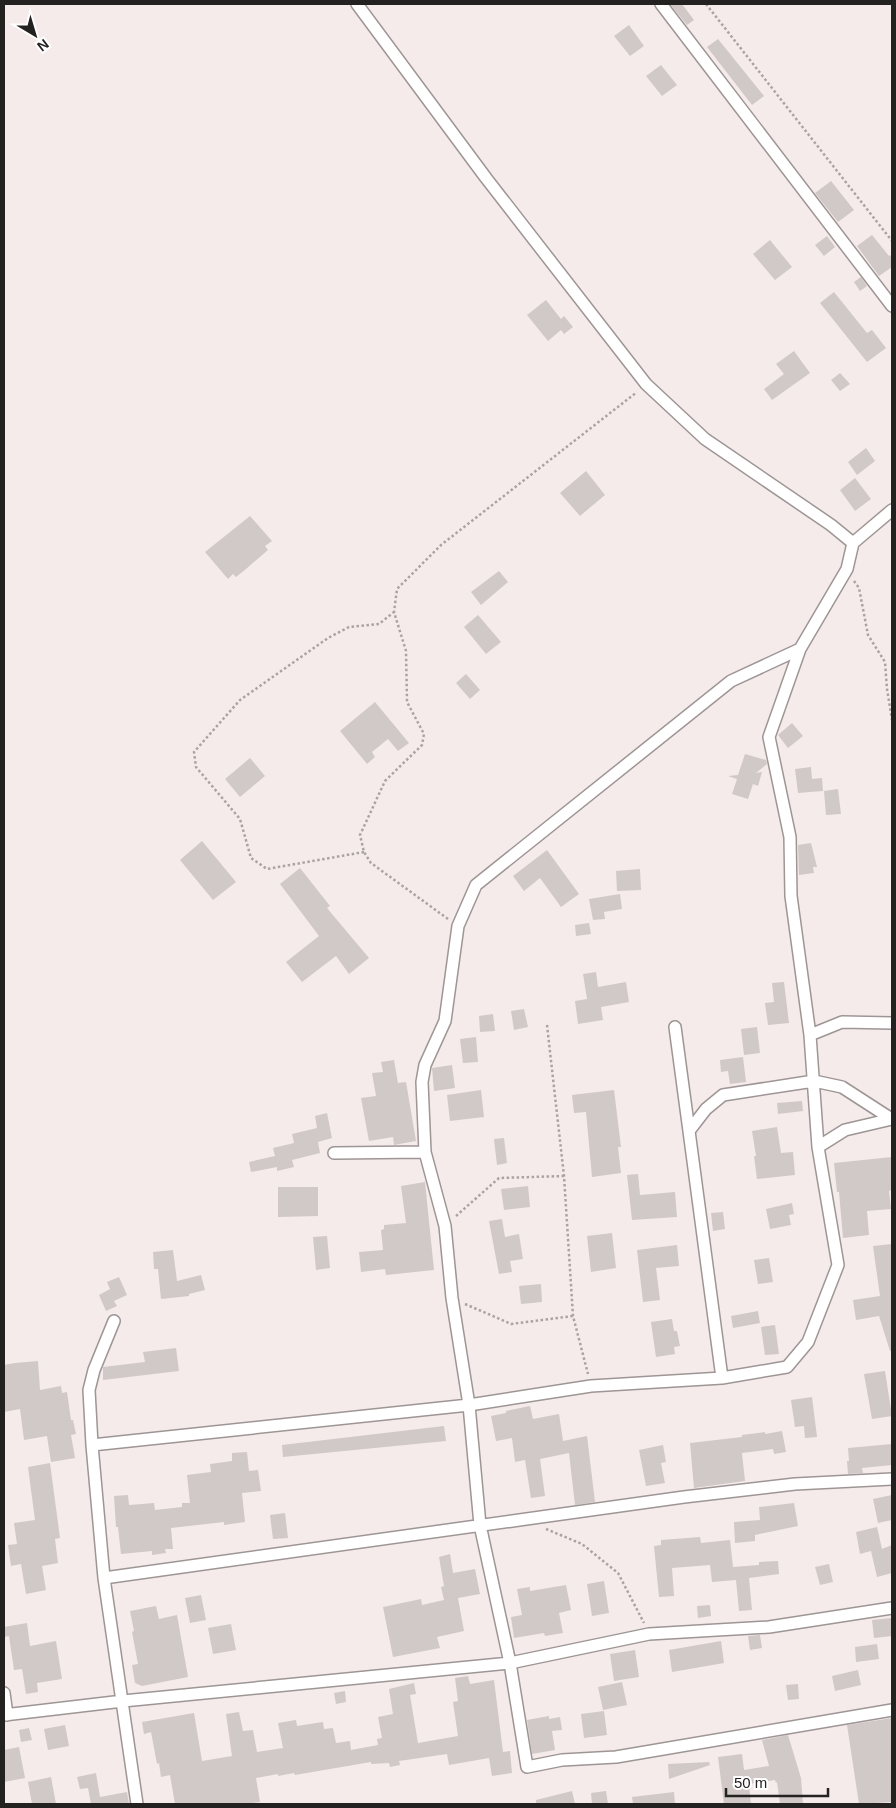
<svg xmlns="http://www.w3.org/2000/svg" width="896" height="1808" viewBox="0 0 896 1808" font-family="Helvetica,sans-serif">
  <rect width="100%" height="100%" fill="#f5ebeb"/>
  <path fill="#d1c8c8" d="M670,4h12l12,16 -7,5z
    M629,25l15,21 -14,10 -16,-20z
    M718,39l46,57 -12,9 -45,-58z
    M661,65l16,20 -15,11 -16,-20z
    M831,181l23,29 -16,12 -23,-29z
    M872,235l17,21 1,-1 2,3v9l-13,9 -22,-30z
    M827,236l8,11 -11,9 -9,-11z
    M770,240l22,27 -17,13 -22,-26z
    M861,277l6,9 -7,5 -6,-9z
    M834,292l33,41 5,-3 14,18 -19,14 -47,-59z
    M546,300l15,19 3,-3 9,11 -9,7 -3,-4 -13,11 -21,-26z
    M794,351l16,22 -38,27 -8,-11 20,-15 -8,-10z
    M840,373l10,11 -10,7 -9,-11z
    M866,448l9,13 -18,14 -9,-13z
    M586,471l19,24 -25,21 -20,-23z
    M855,478l16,21 -16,12 -15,-21z
    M250,516l22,25 -7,5 3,4 -22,19 -10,8 -3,-3 -5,5 -23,-27z
    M499,571l9,11 -27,23 -10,-13z
    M478,615l23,27 -15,12 -22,-27z
    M466,674l14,16 -10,9 -14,-16z
    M375,702l34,41 -11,8 -10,-12 -16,13 3,5 -8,7 -27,-33z
    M792,723l11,13 -15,12 -10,-13z
    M745,754l21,6 1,4 -11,9 6,-1 -4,14 -5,-2 -5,15 -16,-5 5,-15 -9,-3 10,-1z
    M250,758l15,18 -25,21 -15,-18z
    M811,767l1,12 10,-1 1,13 -25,2 -3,-24z
    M838,789l3,25 -15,1 -2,-24z
    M202,841l34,41 -23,18 -33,-40z
    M811,843l6,24h-4l1,6 -15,2 -1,-30z
    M547,850l32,44 -18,13 -21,-29 -16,13 -11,-15z
    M300,868l30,38 -3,2 42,50 -20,16 -13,-18 -34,26 -16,-20 33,-26 -39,-52z
    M640,869l1,21 -24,1 -1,-20z
    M620,894l2,15 -18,3 1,7 -12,1 -4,-21z
    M589,923l2,11 -15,2 -1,-11z
    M596,972l2,15 28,-5 3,20 -28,5 2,13 -25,4 -3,-23 12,-2 -4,-25z
    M784,982l5,41 -21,2 -3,-22 9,-1 -2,-19z
    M524,1009l4,18 -14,3 -3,-19z
    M493,1014l2,17 -15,1 -1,-16z
    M757,1027l3,26 -16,2 -3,-26z
    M476,1037l2,25 -15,1 -3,-24z
    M743,1057l3,25 -16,2 -2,-13 -7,1 -1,-12z
    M394,1060l4,23 8,-1 10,59 -22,4 -1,-8 -24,4 -8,-43 15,-2 -4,-23 11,-1 -2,-10z
    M452,1065l3,23 -21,3 -2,-23z
    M481,1090l3,27 -34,4 -3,-26z
    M614,1090l7,57h-3l3,26 -29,4 -6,-65 -12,1 -2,-18z
    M802,1101l1,10 -25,3 -1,-11z
    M327,1113l5,25 -14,4 2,11 -28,7 2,7 -17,4v-4l-26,5 -2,-10 26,-6 -2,-8 21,-5 -2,-9 25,-6 -2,-12z
    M777,1127l4,26 12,-1 2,23 -38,4 -3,-23h2l-4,-25z
    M504,1138l3,25 -10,2 -3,-26z
    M892,1157v33l-3,1 2,18 -24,2 2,24 -26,3 -4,-46h-2l-3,-29z
    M638,1174l2,21 35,-3 2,25 -45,3 -5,-45z
    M425,1182l9,88 -48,5 -1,-6 -24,3 -2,-20 24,-2 -2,-20 3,-1v-4l22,-2 -5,-37z
    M528,1186l2,21 -26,3 -3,-21z
    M278,1187h40v29l-40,1z
    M792,1203l2,11 -5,1 2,10 -21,4 -4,-20z
    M723,1212l2,17 -12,2 -2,-18z
    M502,1219l3,18 14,-3 4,25 -13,2 2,11 -13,2 -10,-53z
    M612,1233l4,35 -25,4 -4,-36z
    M327,1236l3,32 -14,2 -3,-33z
    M892,1244v107h-2l-11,-35 -23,4 -3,-20 27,-4 -7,-50z
    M677,1245l2,21 -23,2 4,32 -17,2 -6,-52z
    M173,1250l4,31 24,-6 4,15 -16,4v2l-28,3 -3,-30h-4l-1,-17z
    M769,1258l4,24 -15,2 -4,-24z
    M119,1277l8,18 -13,6 3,5 -11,5 -7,-16 11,-6 -3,-7z
    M541,1284l1,18 -21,2 -2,-18z
    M758,1311l2,12 -27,5 -2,-12z
    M672,1319l2,12h3l3,15 -6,1 1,7 -19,3 -5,-35z
    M775,1325l4,29 -14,1 -4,-28z
    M176,1348l3,23 -76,9v-13l42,-5 -2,-10z
    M38,1361l2,29 21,-4 1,7 5,-1 4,28h2l3,14 -5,1 4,23 -24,4 -4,-26 -23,4 -4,-31 -16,3v-47l11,-2z
    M885,1371l7,45 -20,3 -8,-45z
    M812,1397l5,40 -12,1 -1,-12 -9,1 -4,-27z
    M530,1406l3,13 26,-5 4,27 24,-5 8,66 -20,3 -6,-52 -29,6 5,37 -14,2 -6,-38 -10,2 -3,-24 -16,3 -5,-25 15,-3v-2z
    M444,1426l2,15 -163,16 -1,-12z
    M782,1431l4,21 -12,2 -1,-5 -31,4 3,28 -51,7 -4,-45 52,-6v-2l23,-3v2z
    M892,1444v21l-30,3 1,5 -15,1 -1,-13h2l-1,-13z
    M663,1445l3,17 -5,1 4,20 -19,3 -7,-36z
    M247,1452l2,19 9,-1 3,21 -19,2 3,29 -21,3v-3l-53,6 2,21h-8l1,4 -14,2v-4l-31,3 -3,-27h-2l-2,-31 14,-1 1,10 25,-2 1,7 27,-3v-4h8l-3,-28 24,-3 -1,-8 22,-3v-8z
    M50,1463l10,75 -5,1 3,24 -16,3 4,24 -20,4 -5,-30 -10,2 -3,-21 9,-1 -3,-21 21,-3 -7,-53z
    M892,1495v25l-14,3 -5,-24z
    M794,1503l4,23 -43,9v6l-20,2 -1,-21 26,-2 -1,-13z
    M285,1513l3,25 -15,1 -3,-24z
    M877,1527l5,22 10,-4v28l-15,4 -6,-26 -11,3 -4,-22z
    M700,1537l1,6 29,-3 3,27 26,-2v-3l19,-1 1,13 -30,4 3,32 -13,1 -3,-31 -24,2 -2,-17 -38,3 2,28 -15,1 -5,-51 7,-1v-5z
    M450,1554l3,19 22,-4 5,25 -22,4 6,33 -27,6 3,11 -47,9 -10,-50 38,-8 1,6 22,-5 -3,-13 3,-1 -5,-29z
    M829,1564l4,18 -13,3 -5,-18z
    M604,1581l5,32 -17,3 -5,-32z
    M566,1585l5,25 -12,3 4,20 -18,3 -1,-3 -30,5 -3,-21 11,-2 -5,-26 13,-2v4z
    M201,1595l5,25 -16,3 -5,-25z
    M710,1605l1,11 -13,2 -1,-12z
    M156,1606l3,13 18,-4 11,62 -46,9 -7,-3 -3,-18 6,-1 -6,-32 2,-1 -4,-20z
    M892,1618v18l-18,2 -2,-18z
    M27,1623l3,23 26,-5 6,38 -25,4 1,9 -12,2 -4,-25 -8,1 -5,-34 -5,1v-10z
    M231,1624l5,26 -23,4 -5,-26z
    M760,1635l2,13 -12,2 -2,-14z
    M721,1641l3,22 -52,9 -3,-22z
    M877,1644l2,15 -23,3 -1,-15z
    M635,1650l4,27 -25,4 -4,-27z
    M858,1670l3,15 -26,6 -3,-15z
    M468,1676l2,8 24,-4 9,72 7,-1 2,22 -20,3 -3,-18 -40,7 -2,-11 -48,7 1,4 -10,2 -1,-4 -18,1v-2l-76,13 -1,-2 -16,3v-2l-22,4 4,24 -16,2h-69l-5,-29 -9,2 -2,-14 -2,1 -6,-32 -7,2 -2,-12 52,-9 8,48 30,-5 -6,-42 13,-2 4,19 10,-1 4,22 26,-4 -5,-25 18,-3 1,6 26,-4 1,7 9,-1 3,15 14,-2 1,9 27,-5 -1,-6 5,-1 -4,-21 15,-3 -4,-25 25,-6 2,11 -6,1 8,48 40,-7 -5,-34 5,-1 -3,-23z
    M622,1682l5,23 -24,5 -5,-23z
    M798,1684l1,15 -11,1 -2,-15z
    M345,1691l1,11 -10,2 -2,-11z
    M604,1711l3,24 -23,3 -3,-24z
    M549,1716v3l11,-2 2,13 -10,1 3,19 -23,4 -5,-34z
    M892,1718v84l-33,2 -12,-79z
    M65,1725l4,21 -21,4 -4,-21z
    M29,1728l3,12 -11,2 -2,-12z
    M788,1735l13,43 2,26h-23l-3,-22 -1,1 -1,-3 -26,4 2,20h-27l-6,-47 24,-3 2,16 25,-4 -7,-26z
    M19,1747l6,31 -21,4v-32z
    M709,1762l1,3 -41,14 -1,-15z
    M96,1773l4,24 27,-5 2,12h-38l-3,-16 -8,1 -3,-12z
    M51,1777l5,27h-24l-4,-22z
    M572,1791l3,13h-39v-4z
    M606,1791l2,13h-16l-1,-11z
    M674,1792l1,12h-42l-1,-7z"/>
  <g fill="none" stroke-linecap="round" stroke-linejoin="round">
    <g stroke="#9e9595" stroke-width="14">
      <path id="street" d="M661,4l231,302
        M853,543l39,-33
        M800,649l-69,32 -255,204 -18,41 -13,95 -20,44 -3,17 3,70 20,74 7,72 17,107 11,120 30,138 17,104 35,-7 54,-3 276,-47
        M675,1027l14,104
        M810,1035l32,-13 50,1
        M818,1147l27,-17 47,-11
        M334,1153l91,-1
        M114,1321l-20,49 -5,20 3,55 12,133 33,226
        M722,1378l-33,-247 17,-22 17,-14 91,-14 28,6 48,31
        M92,1445l377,-40 122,-19 131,-8 65,-11 21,-25 30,-77 -20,-118 -8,-112 -19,-139 -1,-59 -21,-100 31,-88 47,-80 6,-26 -22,-18 -126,-86 -59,-55 -160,-206 -129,-174
        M104,1578l580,-81 111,-13 97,-5
        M4,1693l3,22
        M4,1715l119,-14 387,-38 139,-29 120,-7 123,-19"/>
    </g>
    <path stroke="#aba3a3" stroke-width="2.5" stroke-dasharray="2.5 2.5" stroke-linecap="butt" d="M706,4l186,237
      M854,581l5,7 9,47 17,27 2,27 5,31
      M364,852l-97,17 -16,-11 -11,-39 -44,-52 -2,-15 46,-52 88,-62 21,-11 30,-3 15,-12
      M448,919l-77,-56 -7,-11 -4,-17 25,-54 37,-36 2,-11 -17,-32 -1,-51 -12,-39 3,-23 44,-44 196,-153
      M547,1025l17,151 9,140 15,58
      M456,1216l43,-38 65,-2
      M465,1304l46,20 62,-8
      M546,1529l36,15 36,29 26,50"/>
    <use href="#street" stroke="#fff" stroke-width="11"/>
  </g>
  <rect width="896" height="1808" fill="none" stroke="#242121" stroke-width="10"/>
  <g transform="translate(35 35) rotate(142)" stroke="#ffffff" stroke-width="4" paint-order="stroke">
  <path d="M0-4L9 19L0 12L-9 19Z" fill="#242121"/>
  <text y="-8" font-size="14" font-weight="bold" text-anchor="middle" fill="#242121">N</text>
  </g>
  <path d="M726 1788v8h102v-8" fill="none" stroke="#242121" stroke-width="2.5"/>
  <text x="734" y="1788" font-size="15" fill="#242121" stroke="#ffffff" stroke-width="4" paint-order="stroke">50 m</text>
</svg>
